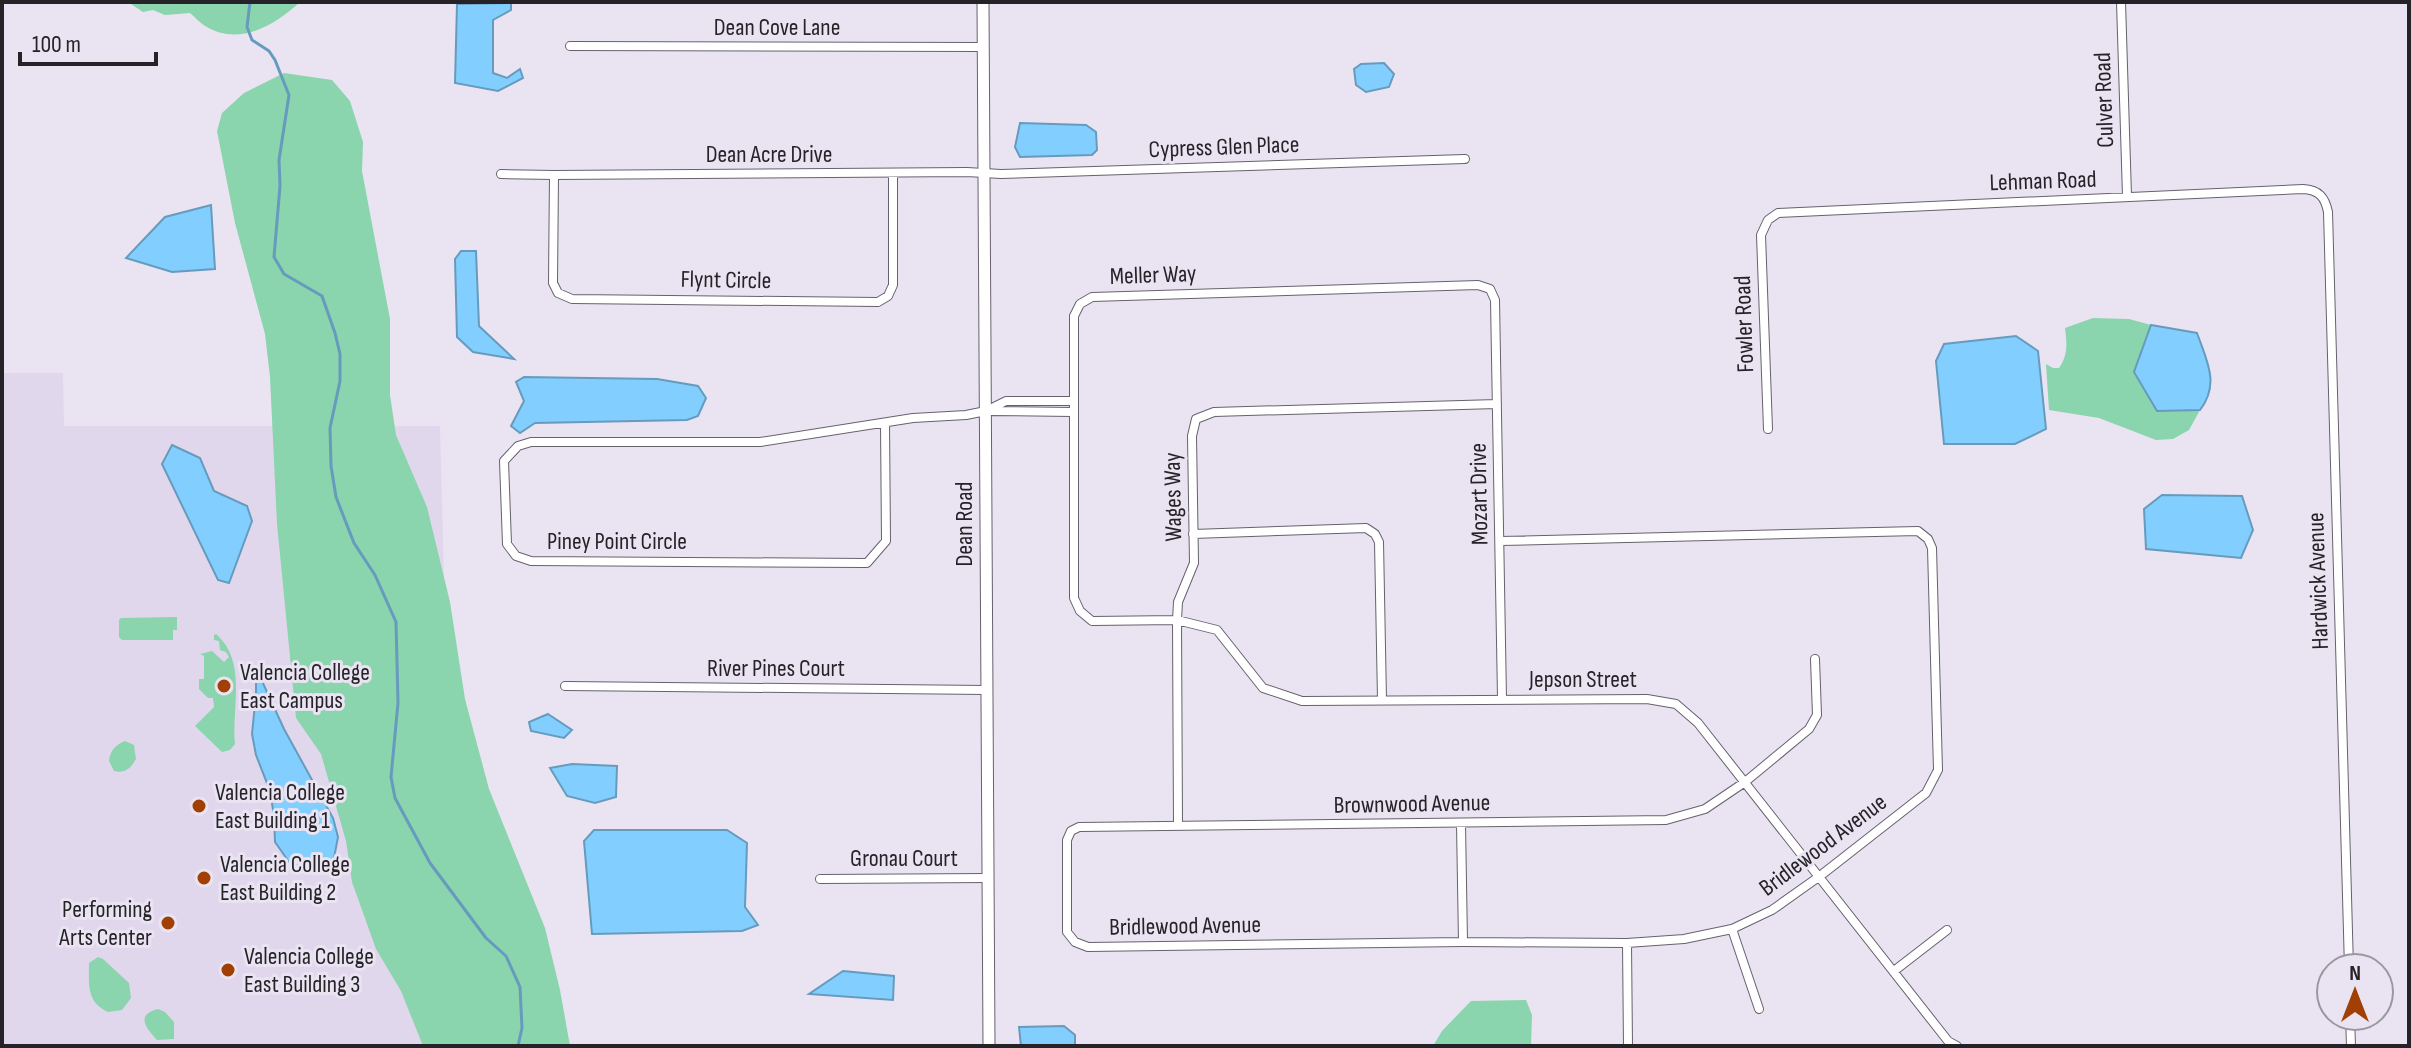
<svg xmlns="http://www.w3.org/2000/svg" width="2411" height="1048" viewBox="0 0 2411 1048" font-family="'Sofia Sans Condensed',sans-serif">
  <rect width="100%" height="100%" fill="#eae4f2"/>
  <path fill="#e1d7ec" d="M2,373h61l1,53h376l16,620h-454z"/>
  <path fill="#8ad4ae" d="M128,2h172c-25,23 -61,45 -95,24 -5,-3 -10,-9 -15,-13l-25,2 -12,-5 -10,2z
    M284,73l48,7 18,21 13,41 -1,29 28,148v76l6,40 31,72 23,95 15,97 24,90 56,139 15,62 10,56h-147l-22,-55 -25,-42 -24,-67 -6,-41 -25,-87 -25,-36 -19,-194 -7,-147 -5,-43 -30,-111 -18,-92 5,-18 22,-20z
    M2093,318l36,1 22,6 -17,47 23,39 43,-1 -11,20 -16,9 -17,1 -57,-22 -50,-8 -3,-46 7,4h6c9,-13 8,-24 6,-40z
    M177,617v13h-4v10h-51l-3,-3v-17l2,-2z
    M216,634c32,28 15,74 19,110l-5,6 -8,2 -27,-26 19,-19 -1,-9h-5l-9,-9v-10h5v-23l-4,-2 12,-3 12,11 5,-5 -3,-5 -6,-2 -1,-9 -5,-1v-5z
    M125,741l9,4 2,14c-5,9 -11,15 -22,12l-5,-10c1,-10 6,-16 16,-20z
    M98,957l5,2 26,24 2,15 -9,12 -14,2c-22,-10 -19,-28 -19,-49z
    M1526,1000l6,15 -1,31h-98l9,-15 29,-30z
    M158,1009l7,3 9,10v17l-17,1c-11,-12 -22,-25 1,-31z"/>
  <path fill="#82cfff" stroke="#669bbe" stroke-width="2" d="M511,3v7l-18,10v53l14,5 13,-9 3,9 -25,13 -43,-8 2,-79z
    M1384,63l10,11 -5,13 -23,5 -10,-7 -2,-16 7,-5z
    M1020,123l66,2 10,7 1,18 -5,5 -72,2 -5,-10z
    M211,205l4,64 -43,3 -46,-14 39,-41z
    M461,251h15l3,75 35,33 -41,-7 -16,-15 -2,-78z
    M2151,325l46,8c10,28 23,51 3,77l-43,1 -23,-39z
    M2016,336l22,15 8,78 -31,15h-71l-8,-83 8,-17z
    M524,377l133,2 41,7 8,12 -8,18 -11,4 -152,3 -15,10 -9,-7 13,-25 -8,-19z
    M172,445l28,13 14,33 33,15 5,15 -23,62 -11,-3 -56,-116z
    M2162,495l80,1 11,34 -12,28 -95,-9 -2,-40z
    M256,668l28,61 49,89 5,19 -4,21 -10,8 -13,4 -22,-8 -14,-20 -1,-26 -4,-25 -14,-36 -4,-21 4,-40z
    M548,714l24,16 -8,8 -33,-7 -2,-9z
    M572,764l45,2 -1,31 -21,6 -28,-7 -17,-28z
    M594,830h133l20,13 -2,64 13,18 -16,6 -150,3 -8,-93z
    M843,971l51,5 -1,24 -84,-6z
    M1064,1026l11,9v11h-54l-2,-19z"/>
  <g fill="none" stroke-linecap="round" stroke-linejoin="round">
    <path stroke="#669bbe" stroke-width="3" d="M250,2l-3,25 5,13 17,11 6,9 14,35 -10,65 1,26 -6,71 10,17 38,22 13,37 5,21v27l-10,47 1,38 5,31 18,46 21,32 21,47 2,81 -7,74 4,21 35,65 56,75 20,18 14,31 2,41 -4,18"/>
    <g stroke="#67616e" stroke-width="10">
      <path id="minor" d="M2121,2l6,194
        M570,46l414,1
        M501,174l53,1 413,-3 34,2 464,-15
        M554,175l-1,108 5,10 14,6 306,3 10,-6 5,-11v-111
        M987,411l86,1
        M885,423l1,118 -19,22 -336,-2 -15,-5 -9,-12 -3,-83 14,-15 13,-4h229l153,-24 53,-3 20,-4 20,-10h67
        M1768,429l-7,-194 7,-15 10,-7 525,-24c16,1 22,8 25,23l21,756
        M1193,534l173,-6 9,6 4,8 3,158
        M1500,541l418,-10 10,8 4,9 6,222 -12,23 -106,83 -48,34 -40,19 -48,10 -57,4 -164,-1 -375,5 -13,-5 -8,-10v-92l4,-9 8,-4 587,-7 39,-11 40,-27 64,-53 8,-14 -2,-56
        M565,686l422,4
        M1502,698l-7,-398 -5,-11 -12,-4 -386,12 -12,7 -6,12v282l6,13 12,10 85,-1 40,10 46,58 39,13 345,-2 29,5 22,19 250,318 9,5
        M1461,824l2,118
        M1178,825l-1,-205 1,-18 16,-39 -2,-127 4,-17 18,-7 283,-8
        M820,879l168,-1
        M1732,929l27,80
        M1627,943l1,103
        M1894,971l53,-41
        M2350,1016l1,30"/>
    </g>
    <g stroke="#67616e" stroke-width="13">
      <path id="secondary" d="M983,2l6,1044"/>
    </g>
    <use href="#minor" stroke="#fff" stroke-width="8"/>
    <use href="#secondary" stroke="#fff" stroke-width="11"/>
  </g>
  <g fill="#a23f05" stroke="#eae4f2" stroke-width="3">
    <circle cx="224" cy="686" r="8"/>
    <circle cx="199" cy="806" r="8"/>
    <circle cx="204" cy="878" r="8"/>
    <circle cx="168" cy="923" r="8"/>
    <circle cx="228" cy="970" r="8"/>
  </g>
  <g text-anchor="middle" dominant-baseline="central" stroke-width="6" stroke-linejoin="round" paint-order="stroke">
    <g font-size="24" fill="#252328" stroke="#eae4f2">
      <text x="777" y="27">Dean Cove Lane</text>
      <text transform="translate(2104 100) rotate(-92)">Culver Road</text>
      <text transform="translate(1224 147) rotate(-2)">Cypress Glen Place</text>
      <text x="769" y="154">Dean Acre Drive</text>
      <text transform="translate(2043 181) rotate(-2)">Lehman Road</text>
      <text transform="translate(1153 275) rotate(-2)">Meller Way</text>
      <text transform="translate(726 280) rotate(1)">Flynt Circle</text>
      <text transform="translate(1744 324) rotate(-92)">Fowler Road</text>
      <text transform="translate(1479 494) rotate(-91)">Mozart Drive</text>
      <text transform="translate(1173 497) rotate(-91)">Wages Way</text>
      <text transform="translate(964 524) rotate(-90)">Dean Road</text>
      <text x="617" y="541">Piney Point Circle</text>
      <text transform="translate(2318 581) rotate(-92)">Hardwick Avenue</text>
      <text x="776" y="668">River Pines Court</text>
      <text x="1583" y="679">Jepson Street</text>
      <text transform="translate(1412 804) rotate(-1)">Brownwood Avenue</text>
      <text transform="translate(1823 845) rotate(-37)">Bridlewood Avenue</text>
      <text x="904" y="858">Gronau Court</text>
      <text transform="translate(1185 926) rotate(-1)">Bridlewood Avenue</text>
    </g>
    <g font-size="24" fill="#252328" stroke="#eae4f2" text-anchor="start">
      <text x="240" y="672">Valencia College<tspan x="240" dy="28">East Campus</tspan></text>
      <text x="215" y="792">Valencia College<tspan x="215" dy="28">East Building 1</tspan></text>
      <text x="220" y="864">Valencia College<tspan x="220" dy="28">East Building 2</tspan></text>
      <text x="152" y="909" text-anchor="end">Performing<tspan x="152" dy="28">Arts Center</tspan></text>
      <text x="244" y="956">Valencia College<tspan x="244" dy="28">East Building 3</tspan></text>
    </g>
  </g>
  <rect width="2411" height="1048" fill="none" stroke="#252328" stroke-width="8"/>
  <g transform="translate(2355 992)"><circle r="38" fill="#eae4f2" stroke="#9b97a1" stroke-width="2"/>
  <path d="M0-6L14 30L0 20L-14 30Z" fill="#a23f05"/>
  <text y="-12" font-size="22" font-weight="bold" text-anchor="middle" fill="#252328">N</text>
  </g>
  <path d="M20 52v12h136v-12" fill="none" stroke="#252328" stroke-width="4"/>
  <text x="32" y="52" font-size="24" fill="#252328" stroke="#eae4f2" stroke-width="6" paint-order="stroke">100 m</text>
</svg>
